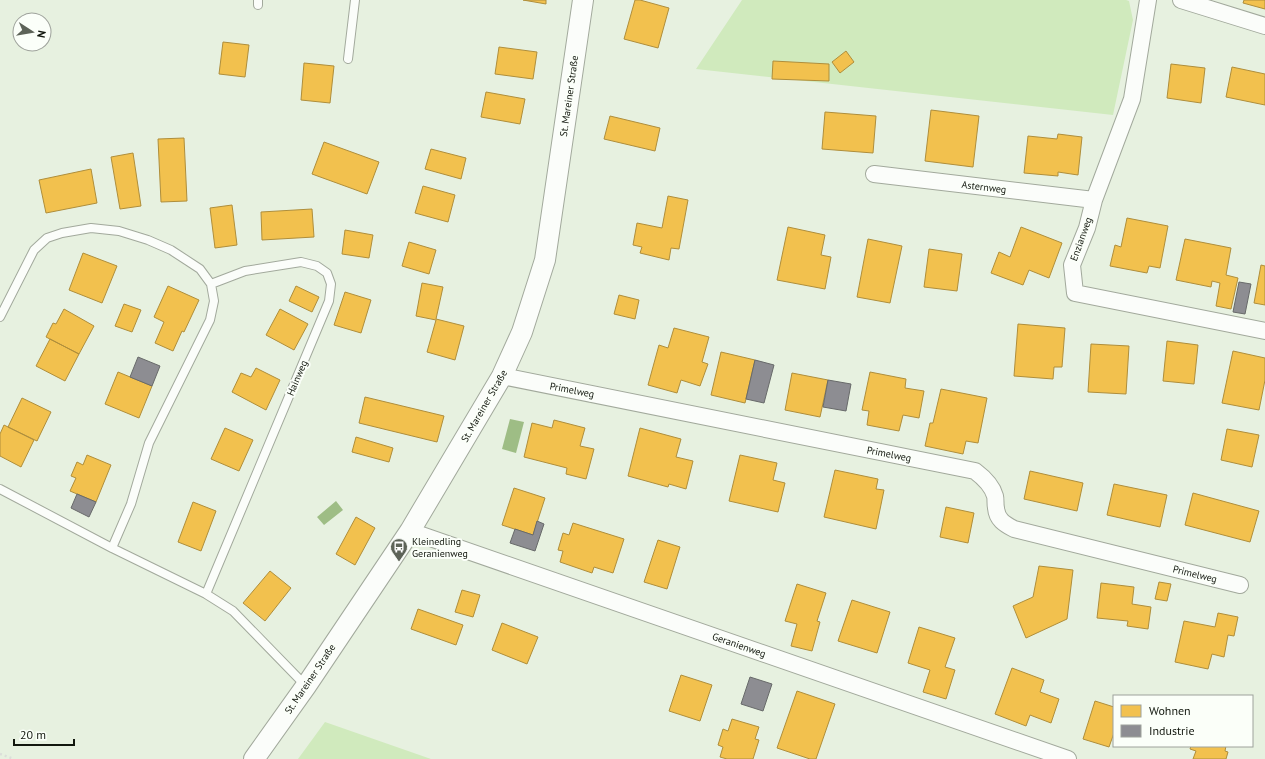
<svg xmlns="http://www.w3.org/2000/svg" width="1265" height="759" viewBox="0 0 1265 759" font-family="'PT Sans',sans-serif">
  <rect width="100%" height="100%" fill="#e7f1e0"/>
  <path fill="#d0eabd" d="M742,0h384l3,1 4,19 -20,95 -417,-46z
    M325,722l106,37h-133z"/>
  <path fill="#9ebd85" d="M510,419l14,3 -8,31 -14,-4z
    M336,501l7,9 -19,15 -7,-8z"/>
  <path fill="#f2c14e" stroke="#af8e3b" d="M523,0h23v4z
    M635,0h5l29,8 -11,40 -34,-9z
    M1244,0h21v9l-22,-6z
    M223,42l26,3 -4,32 -26,-3z
    M499,47l38,5 -4,27 -38,-5z
    M846,51l8,11 -14,11 -8,-11z
    M773,61l56,3v17l-57,-2z
    M304,63l30,3 -4,37 -29,-3z
    M1171,64l34,4 -4,35 -34,-5z
    M1232,67l33,7v31l-39,-8z
    M486,92l39,7 -5,25 -39,-7z
    M931,110l48,6 -6,51 -48,-6z
    M825,112l51,4 -3,37 -51,-4z
    M610,116l50,12 -5,23 -51,-12z
    M1058,134l24,3 -4,38 -20,-3v4l-34,-3 4,-37 29,3z
    M184,138l3,63 -26,1 -3,-63z
    M324,142l55,20 -12,32 -55,-20z
    M431,149l35,9 -5,21 -36,-10z
    M133,153l8,53 -21,3 -9,-52z
    M91,169l6,34 -51,10 -7,-33z
    M423,186l32,9 -7,27 -33,-9z
    M668,196l20,4 -9,49 -8,-1 -2,12 -29,-7 2,-6 -9,-2 4,-22 25,5z
    M232,205l5,40 -22,3 -5,-40z
    M312,209l2,28 -52,3 -1,-28z
    M1127,218l41,8 -8,42 -11,-2 -2,7 -37,-7 5,-21 6,2z
    M788,227l37,8 -4,20 10,2 -6,32 -48,-9z
    M1021,227l41,16 -13,35 -20,-8 -6,15 -32,-12 8,-21 11,5z
    M345,230l28,5 -4,23 -27,-4z
    M868,239l34,7 -12,57 -33,-6z
    M1185,239l46,9 -5,27 12,3 -7,31 -15,-3 4,-23 -8,-2 -1,6 -35,-7z
    M409,242l27,8 -7,24 -27,-8z
    M929,249l33,5 -5,37 -33,-4z
    M83,253l34,13 -15,37 -33,-13z
    M1261,265l4,1v39l-11,-2z
    M422,283l21,4 -7,32 28,7 -9,34 -28,-8 9,-32 -20,-4z
    M168,286l31,14 -15,32 -2,-1 -9,20 -18,-8 9,-21 -10,-5z
    M296,286l23,11 -7,15 -23,-11z
    M345,292l26,8 -10,33 -27,-8z
    M619,295l20,5 -4,19 -21,-5z
    M124,304l17,6 -9,22 -17,-6z
    M64,309l30,17 -15,28 -33,-17 7,-14 3,1z
    M280,309l28,15 -14,26 -28,-15z
    M1018,324l47,4 -3,39h-8l-1,12 -39,-3z
    M674,328l35,9 -7,25 6,2 -8,22 -19,-6 -4,13 -29,-8 11,-40 9,3z
    M50,339l29,15 -14,27 -29,-15z
    M1167,341l31,4 -4,39 -31,-3z
    M1091,344l38,2 -3,48 -38,-2z
    M1233,351l32,7v22l-6,30 -37,-7z
    M721,352l34,8 -10,43 -34,-8z
    M256,368l24,12 -14,30 -34,-18 9,-19 10,4z
    M118,372l34,14 -13,32 -34,-14z
    M870,372l36,7 -1,9 19,3 -5,27 -16,-3 -4,16 -32,-6 2,-14 -7,-1z
    M792,373l36,7 -8,37 -35,-7z
    M941,389l46,9 -9,45 -12,-2 -3,13 -38,-8 5,-23h3z
    M365,397l79,19 -7,26 -78,-19z
    M22,398l29,14 -14,29 -29,-14z
    M554,420l31,8 -5,18 14,3 -8,30 -20,-5 1,-6 -43,-11 8,-34 20,5z
    M4,425l30,15 -13,27 -21,-11v-22z
    M225,428l28,12 -14,31 -28,-12z
    M640,428l41,11 -5,18 17,4 -7,28 -17,-5 -1,3 -40,-11z
    M1227,429l32,6 -7,32 -31,-7z
    M356,437l37,11 -4,14 -37,-10z
    M87,455l24,10 -15,37 -26,-11 6,-13 -5,-2 6,-14 6,3z
    M740,455l37,8 -4,17 12,3 -7,29 -49,-11z
    M835,470l43,9 -2,10 8,1 -8,39 -52,-12z
    M1030,471l53,12 -6,28 -53,-12z
    M1114,484l53,11 -7,32 -53,-12z
    M514,488l31,10 -12,37 -31,-10z
    M1193,493l66,18 -9,31 -65,-17z
    M193,502l23,9 -15,40 -23,-9z
    M946,507l28,6 -6,30 -28,-6z
    M356,517l19,11 -20,37 -19,-11z
    M573,523l51,16 -11,34 -19,-6 -2,6 -32,-11 3,-11 -5,-1 5,-17 6,2z
    M658,540l22,7 -13,42 -23,-7z
    M1039,566l34,4 -6,49 -41,19 -13,-32 20,-9z
    M270,571l21,17 -26,33 -22,-18z
    M1159,582l12,2 -4,17 -12,-2z
    M1101,583l33,4 -2,17 19,3 -3,22 -21,-3 1,-5 -31,-3z
    M797,584l29,9 -9,28 3,1 -8,29 -21,-5 6,-22 -12,-3z
    M462,590l18,5 -7,22 -18,-5z
    M852,600l38,12 -13,41 -39,-12z
    M418,609l45,16 -7,20 -45,-16z
    M1218,613l20,4 -4,19 -6,-1 -4,22 -12,-3 -4,15 -33,-7 9,-41 31,6z
    M502,623l36,14 -11,27 -35,-14z
    M919,627l36,11 -10,29 10,3 -9,29 -23,-7 7,-22 -22,-7z
    M1012,668l32,12 -4,12 19,7 -8,24 -21,-8 -4,11 -31,-12z
    M681,675l31,10 -12,36 -31,-10z
    M797,691l38,13 -19,55h-6l-33,-11z
    M1095,701l19,6v26l-5,14 -26,-8z
    M732,719l27,8 -4,12 4,1 -6,19h-26l-7,-2 3,-10 -5,-2 5,-16 5,2z
    M1191,746h35l-1,5 3,1 -2,7h-33l3,-8 -6,-2z"/>
  <path fill="#8d8d92" stroke="#686a6a" d="M1239,282l12,2 -6,30 -12,-2z
    M138,357l22,9 -8,20 -22,-9z
    M755,360l19,5 -10,38 -18,-4z
    M828,380l23,4 -5,27 -23,-4z
    M77,494l19,8 -7,15 -18,-9z
    M537,521l7,3 -9,27 -25,-8 5,-14 18,6z
    M750,677l22,7 -9,27 -22,-7z"/>
  <g fill="none" stroke-linecap="round" stroke-linejoin="round">
    <g stroke="#a2a99c" stroke-width="10">
      <path id="service" d="M258,5v-5
        M348,59l7,-59
        M0,317l34,-67 13,-12 15,-5 29,-5 28,3 29,9 23,10 29,19 11,15 3,17 -4,19 -61,123 -18,61 -19,44
        M0,489l112,59 94,46 27,17 73,75
        M206,594l123,-293 2,-17 -4,-11 -10,-7 -16,-4 -56,9 -34,13"/>
    </g>
    <g stroke="#a2a99c" stroke-width="18">
      <path id="minor" d="M1148,0l-16,99 -38,101 -7,28 -15,37 3,28 190,38
        M1181,0l84,26
        M874,174l220,26
        M502,376l473,95c8,6 17,14 20,25 1,4 0,8 1,12 1,12 9,16 18,21l226,56
        M410,531l658,228"/>
    </g>
    <g stroke="#a2a99c" stroke-width="22">
      <path id="tertiary" d="M254,759l52,-73 104,-155 92,-155 20,-44 23,-72 38,-260"/>
    </g>
    <path stroke="#dbded9" stroke-width="2.5" stroke-dasharray="2 3" stroke-linecap="butt" d="M0,754l14,5"/>
    <use href="#service" stroke="#fbfdfa" stroke-width="8"/>
    <use href="#minor" stroke="#fbfdfa" stroke-width="16"/>
    <use href="#tertiary" stroke="#fbfdfa" stroke-width="20"/>
  </g>
  <defs>
    <g id="bus-pin" transform="scale(0.9)"><path d="M0 17L-7.5 6A9.5 9.5 0 1 1 7.5 6Z" fill="#5d6358" stroke="#fbfff9"/><path d="M-5-6H5V4H4V6H2V4H-2V6H-4V4H-5ZM-3.5-4V0h7V-4ZM-3.5 1.2v1.5H-2V1.2ZM2 1.2v1.5H3.5V1.2Z" fill="#fff"/></g>
  </defs>
  <g fill-rule="evenodd">
    <use href="#bus-pin" x="399" y="547"/>
  </g>
  <g text-anchor="middle" dominant-baseline="central" stroke-width="4" stroke-linejoin="round" paint-order="stroke">
    <g font-size="10" fill="#12170e" stroke="#fbfff9">
      <text transform="translate(569 96) rotate(-82)">St. Mareiner Straße</text>
      <text transform="translate(984 187) rotate(7)">Asternweg</text>
      <text transform="translate(1081 239) rotate(-70)">Enzianweg</text>
      <text transform="translate(297 378) rotate(-67)">Hainweg</text>
      <text transform="translate(572 390) rotate(11)">Primelweg</text>
      <text transform="translate(484 406) rotate(-60)">St. Mareiner Straße</text>
      <text transform="translate(889 454) rotate(11)">Primelweg</text>
      <text transform="translate(1195 574) rotate(14)">Primelweg</text>
      <text transform="translate(739 645) rotate(19)">Geranienweg</text>
      <text transform="translate(310 679) rotate(-56)">St. Mareiner Straße</text>
    </g>
    <g font-size="10" fill="#12170e" stroke="#fbfff9" text-anchor="start">
      <text x="412" y="541">Kleinedling<tspan x="412" dy="12">Geranienweg</tspan></text>
    </g>
  </g>
  <rect x="1113" y="695" width="140" height="52" fill="#fbfff9" stroke="#9ea29b"/>
  <rect x="1121" y="705" width="20" height="12" fill="#f2c14e" stroke="#9ea29b"/>
  <text x="1149" y="715" font-size="12" fill="#12170e">Wohnen</text>
  <rect x="1121" y="725" width="20" height="12" fill="#8d8d92" stroke="#9ea29b"/>
  <text x="1149" y="735" font-size="12" fill="#12170e">Industrie</text>
  <g transform="translate(32 32) rotate(102)"><circle r="19" fill="#fbfff9" stroke="#9ea29b"/>
  <path d="M0-3L7 15L0 10L-7 15Z" fill="#5d6358"/>
  <text y="-6" font-size="11" font-weight="bold" text-anchor="middle" fill="#12170e">N</text>
  </g>
  <path d="M14 739v6h60v-6" fill="none" stroke="#12170e" stroke-width="2"/>
  <text x="20" y="739" font-size="12" fill="#12170e" stroke="#fbfff9" stroke-width="3" paint-order="stroke">20 m</text>
</svg>
